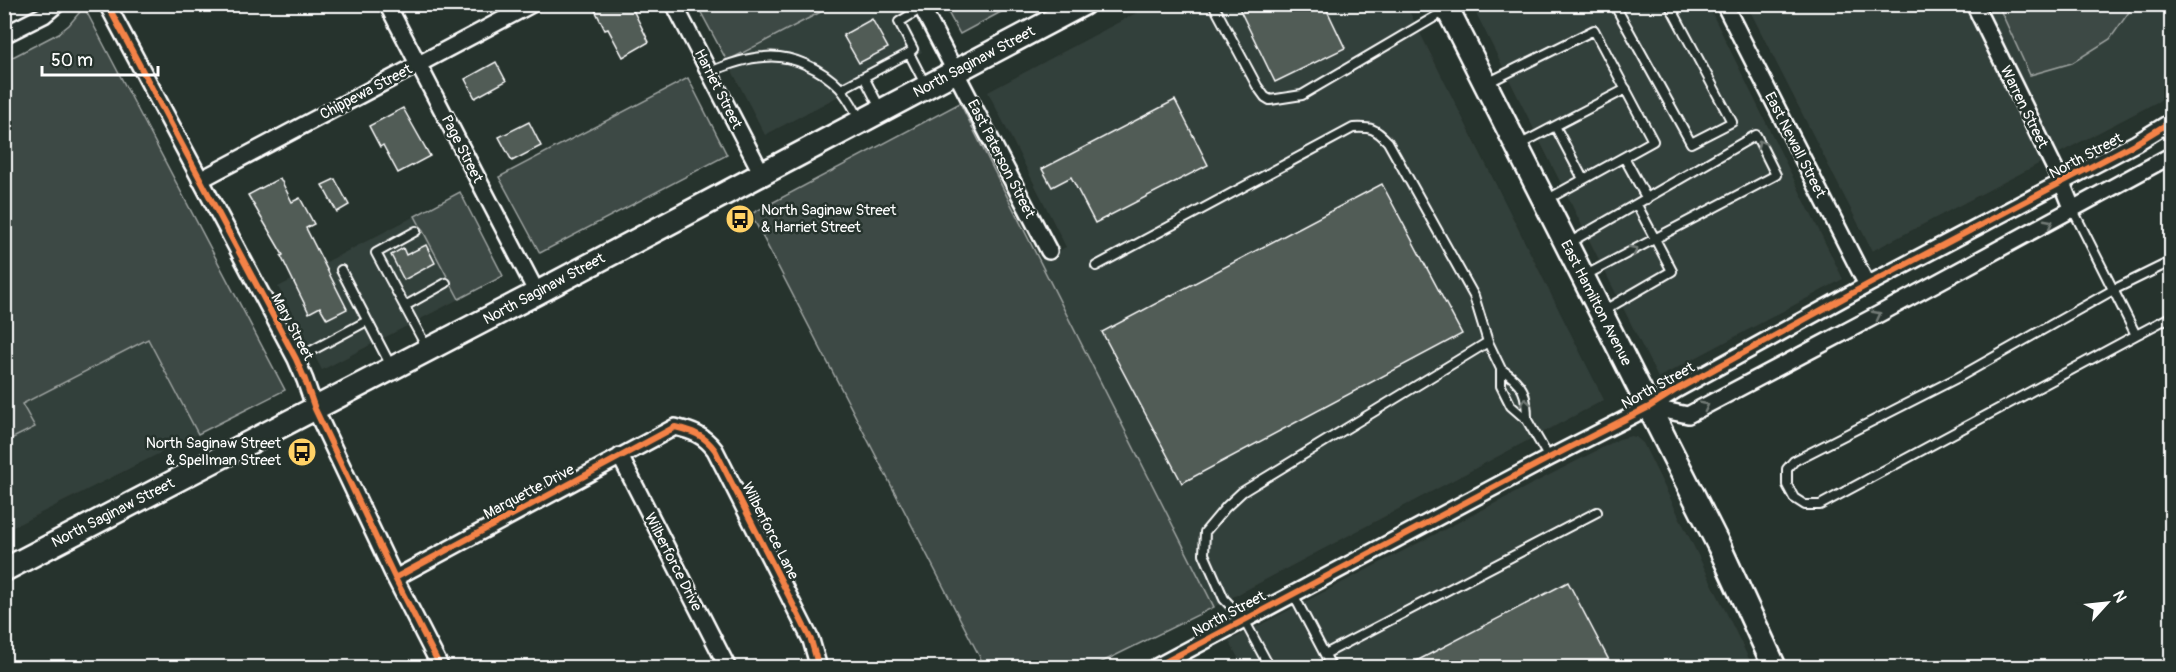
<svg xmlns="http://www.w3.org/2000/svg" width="2176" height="672" viewBox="0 0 2176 672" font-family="Pangolin,sans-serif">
  <rect width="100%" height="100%" fill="#26332d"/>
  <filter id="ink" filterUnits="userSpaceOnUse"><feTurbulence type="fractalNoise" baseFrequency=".0167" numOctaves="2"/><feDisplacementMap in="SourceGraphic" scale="12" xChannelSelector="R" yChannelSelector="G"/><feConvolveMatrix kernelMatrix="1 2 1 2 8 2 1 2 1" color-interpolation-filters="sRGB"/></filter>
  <g filter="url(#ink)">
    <path fill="#333f3a" d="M834,5h64l24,47 -157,83 -38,-74z
      M1151,5h255l198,395 -390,207 -175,-346 27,-14 -78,-155z
      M1472,5h236l135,274 -185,99z
      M1747,5h424v84l-12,12 -287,150z
      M415,216l44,83 -137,71 -44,-83z
      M149,339l49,95 -193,97v-89l30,-15 -13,-23z
      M1631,436l5,1 7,6 110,224h-510l-14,-26 390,-202z"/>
    <path fill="#3e4944" stroke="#9ea4a2" stroke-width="1.5" d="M697,5h137l-107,56z
      M944,5h70l-54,29z
      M1998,5h136l-24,34 -38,24 -42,12z
      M84,7l201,383 -87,44 -50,-95 -126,65 13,23 -30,15v-381l54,-28 10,-8z
      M688,78l39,77 -187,98 -41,-76z
      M960,103l254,504 -122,60h-107l-234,-453z
      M460,192l43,84 -44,23 -44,-83z"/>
    <path fill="#515c57" stroke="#fff" stroke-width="1.5" d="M605,4h25l19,38 -26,15 -15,-28 -3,1 -10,-20z
      M1237,4h87l21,44 -70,34z
      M872,19l16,29 -29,15 -16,-28z
      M496,62l10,19 -31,17 -10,-19z
      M1175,100l33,65 -113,58 -24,-46 -19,10 -10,-18z
      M403,108l27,48 -32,17 -15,-28 -3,2 -11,-21z
      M529,122l12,24 -29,15 -13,-24z
      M280,178l12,24 8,-4 14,26 -8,4 41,81 -20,10 -7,-12 -11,6 -28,-57 2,-1 -35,-60z
      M335,179l14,26 -12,7 -15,-27z
      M1382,184l80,150 -280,149 -80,-151z
      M426,245l9,18 -31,17 -13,-25 12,-7 3,7z
      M1568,582l45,86h-210z"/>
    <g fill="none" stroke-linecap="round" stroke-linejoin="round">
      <g stroke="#fff" stroke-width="12">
        <path id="service" d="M1213,4l44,82 8,11 5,3 32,-5 143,-84
          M1614,4l77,139 41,-21 -63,-118
          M909,53l16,31
          M710,72c16,-7 36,-14 54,-15 27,-3 58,12 76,31 8,9 14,21 20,31
          M864,77l17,33
          M1487,83l107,-53 59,111 -105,58
          M841,89l68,-36 4,-4 -14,-27 23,-14
          M1519,145l36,-19
          M1624,157l23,42
          M1583,179l-28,-53 71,-37
          M2073,210l63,125 36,-19
          M416,231l-40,22 51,95
          M1567,244l189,-109 20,40 -192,101
          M1096,266l257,-138c18,-1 22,0 35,14l86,154 14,46
          M341,270l50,96
          M405,306l41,-23
          M1603,311l69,-40 -35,-66
          M2136,335l-316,170h-15l-11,-7 -7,-13v-16l7,-8 165,-84 154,-87 59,-29
          M296,359l71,-38
          M1527,420l22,38
          M1293,594l39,74
          M1325,654l272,-142
          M1270,668l-26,-48 -20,-21 -20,-45 1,-22 21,-25 16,-15 246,-150 13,27v17l10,20 16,14c0,-26 -3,-36 -26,-51"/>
      </g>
      <g stroke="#fff" stroke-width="20">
        <path id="minor" d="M107,4l189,355 9,21 10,29 80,169 46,90
          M387,4l150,289
          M674,4l88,170
          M920,4l129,247
          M1724,4l143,281
          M1974,4l88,179 11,27
          M4,35l40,-20 13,-11
          M200,180l332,-176
          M1649,407l39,8 193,-102 291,-158
          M620,456l108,212
          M395,578l280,-151c17,4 29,8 40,23l96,190 8,28
          M1154,668l395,-210 100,-51 27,-17 191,-105 269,-142 36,-22"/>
      </g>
      <g stroke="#fff" stroke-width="27">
        <path id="secondary" d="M1445,4l274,542 56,122
          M4,570l533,-277 546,-289"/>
      </g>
      <use href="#service" stroke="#26332d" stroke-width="8"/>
      <use href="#minor" stroke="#26332d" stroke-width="15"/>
      <use href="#secondary" stroke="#26332d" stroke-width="22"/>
      <g stroke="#26332d" stroke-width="10">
        <path id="cycleway" d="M107,4l189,355 9,21 10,29 80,169 46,90
          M395,578l280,-151c17,4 29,8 40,23l96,190 8,28
          M1154,668l395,-210 100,-51 27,-17 191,-105 269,-142 36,-22"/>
      </g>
      <use href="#cycleway" stroke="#f48246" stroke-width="6"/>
    </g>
    <defs><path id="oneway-chevron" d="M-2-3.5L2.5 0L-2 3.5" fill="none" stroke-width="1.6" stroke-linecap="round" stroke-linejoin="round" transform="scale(1.5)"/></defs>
    <g stroke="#727a76">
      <use href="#oneway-chevron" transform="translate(1761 144) rotate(-118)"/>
      <use href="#oneway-chevron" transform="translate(2049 223) rotate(-28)"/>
      <use href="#oneway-chevron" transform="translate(1634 250) rotate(-28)"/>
      <use href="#oneway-chevron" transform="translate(1877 315) rotate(-28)"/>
      <use href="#oneway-chevron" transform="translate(1525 402) rotate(-100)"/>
      <use href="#oneway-chevron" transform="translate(1705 406) rotate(-28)"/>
    </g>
  </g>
  <defs>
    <g id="bus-disc" transform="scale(1.5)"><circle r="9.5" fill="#ffd166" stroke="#26332d"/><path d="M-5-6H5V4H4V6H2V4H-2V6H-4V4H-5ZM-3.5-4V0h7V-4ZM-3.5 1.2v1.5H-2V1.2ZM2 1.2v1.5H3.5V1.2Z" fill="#111"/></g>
  </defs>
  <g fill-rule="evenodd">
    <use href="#bus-disc" x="740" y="219"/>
    <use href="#bus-disc" x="302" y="452"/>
  </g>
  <g text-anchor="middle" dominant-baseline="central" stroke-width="5" stroke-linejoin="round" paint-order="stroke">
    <g font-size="15" fill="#fff" stroke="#26332d">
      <text transform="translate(974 62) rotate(-28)">North Saginaw Street</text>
      <text transform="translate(718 89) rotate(63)">Harriet Street</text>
      <text transform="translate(366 92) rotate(-28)">Chippewa Street</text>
      <text transform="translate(2024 107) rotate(64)">Warren Street</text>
      <text transform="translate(1795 145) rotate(63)">East Newall Street</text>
      <text transform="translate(462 149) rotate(63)">Page Street</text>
      <text transform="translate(2086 156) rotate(-28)">North Street</text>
      <text transform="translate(1001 159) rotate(63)">East Paterson Street</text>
      <text transform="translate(544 289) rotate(-28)">North Saginaw Street</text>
      <text transform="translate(1596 303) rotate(63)">East Hamilton Avenue</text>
      <text transform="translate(292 327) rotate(62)">Mary Street</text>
      <text transform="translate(1658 386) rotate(-29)">North Street</text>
      <text transform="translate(529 492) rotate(-28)">Marquette Drive</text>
      <text transform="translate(113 513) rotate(-27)">North Saginaw Street</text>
      <text transform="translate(770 531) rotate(63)">Wilberforce Lane</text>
      <text transform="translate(673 562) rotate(63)">Wilberforce Drive</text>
      <text transform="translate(1229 614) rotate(-28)">North Street</text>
    </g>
    <g font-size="15" fill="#fff" stroke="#26332d" text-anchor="start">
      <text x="761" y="210">North Saginaw Street<tspan x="761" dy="17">&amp; Harriet Street</tspan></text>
      <text x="281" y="443" text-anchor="end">North Saginaw Street<tspan x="281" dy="17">&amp; Spellman Street</tspan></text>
    </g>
  </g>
  <rect width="2176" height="672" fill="none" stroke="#26332d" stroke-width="24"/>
  <rect x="12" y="12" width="2152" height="648" fill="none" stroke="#fff" stroke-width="2" filter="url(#ink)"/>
  <g transform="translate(2107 603) rotate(63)" stroke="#26332d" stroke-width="4.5" paint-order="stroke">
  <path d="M0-4.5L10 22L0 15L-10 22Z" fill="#ffffff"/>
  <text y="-9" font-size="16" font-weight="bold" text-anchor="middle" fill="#ffffff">N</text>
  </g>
  <path d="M42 66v9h116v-9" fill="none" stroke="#ffffff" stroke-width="3"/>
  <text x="51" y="66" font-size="18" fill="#ffffff" stroke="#26332d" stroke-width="4.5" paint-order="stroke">50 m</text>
</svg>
